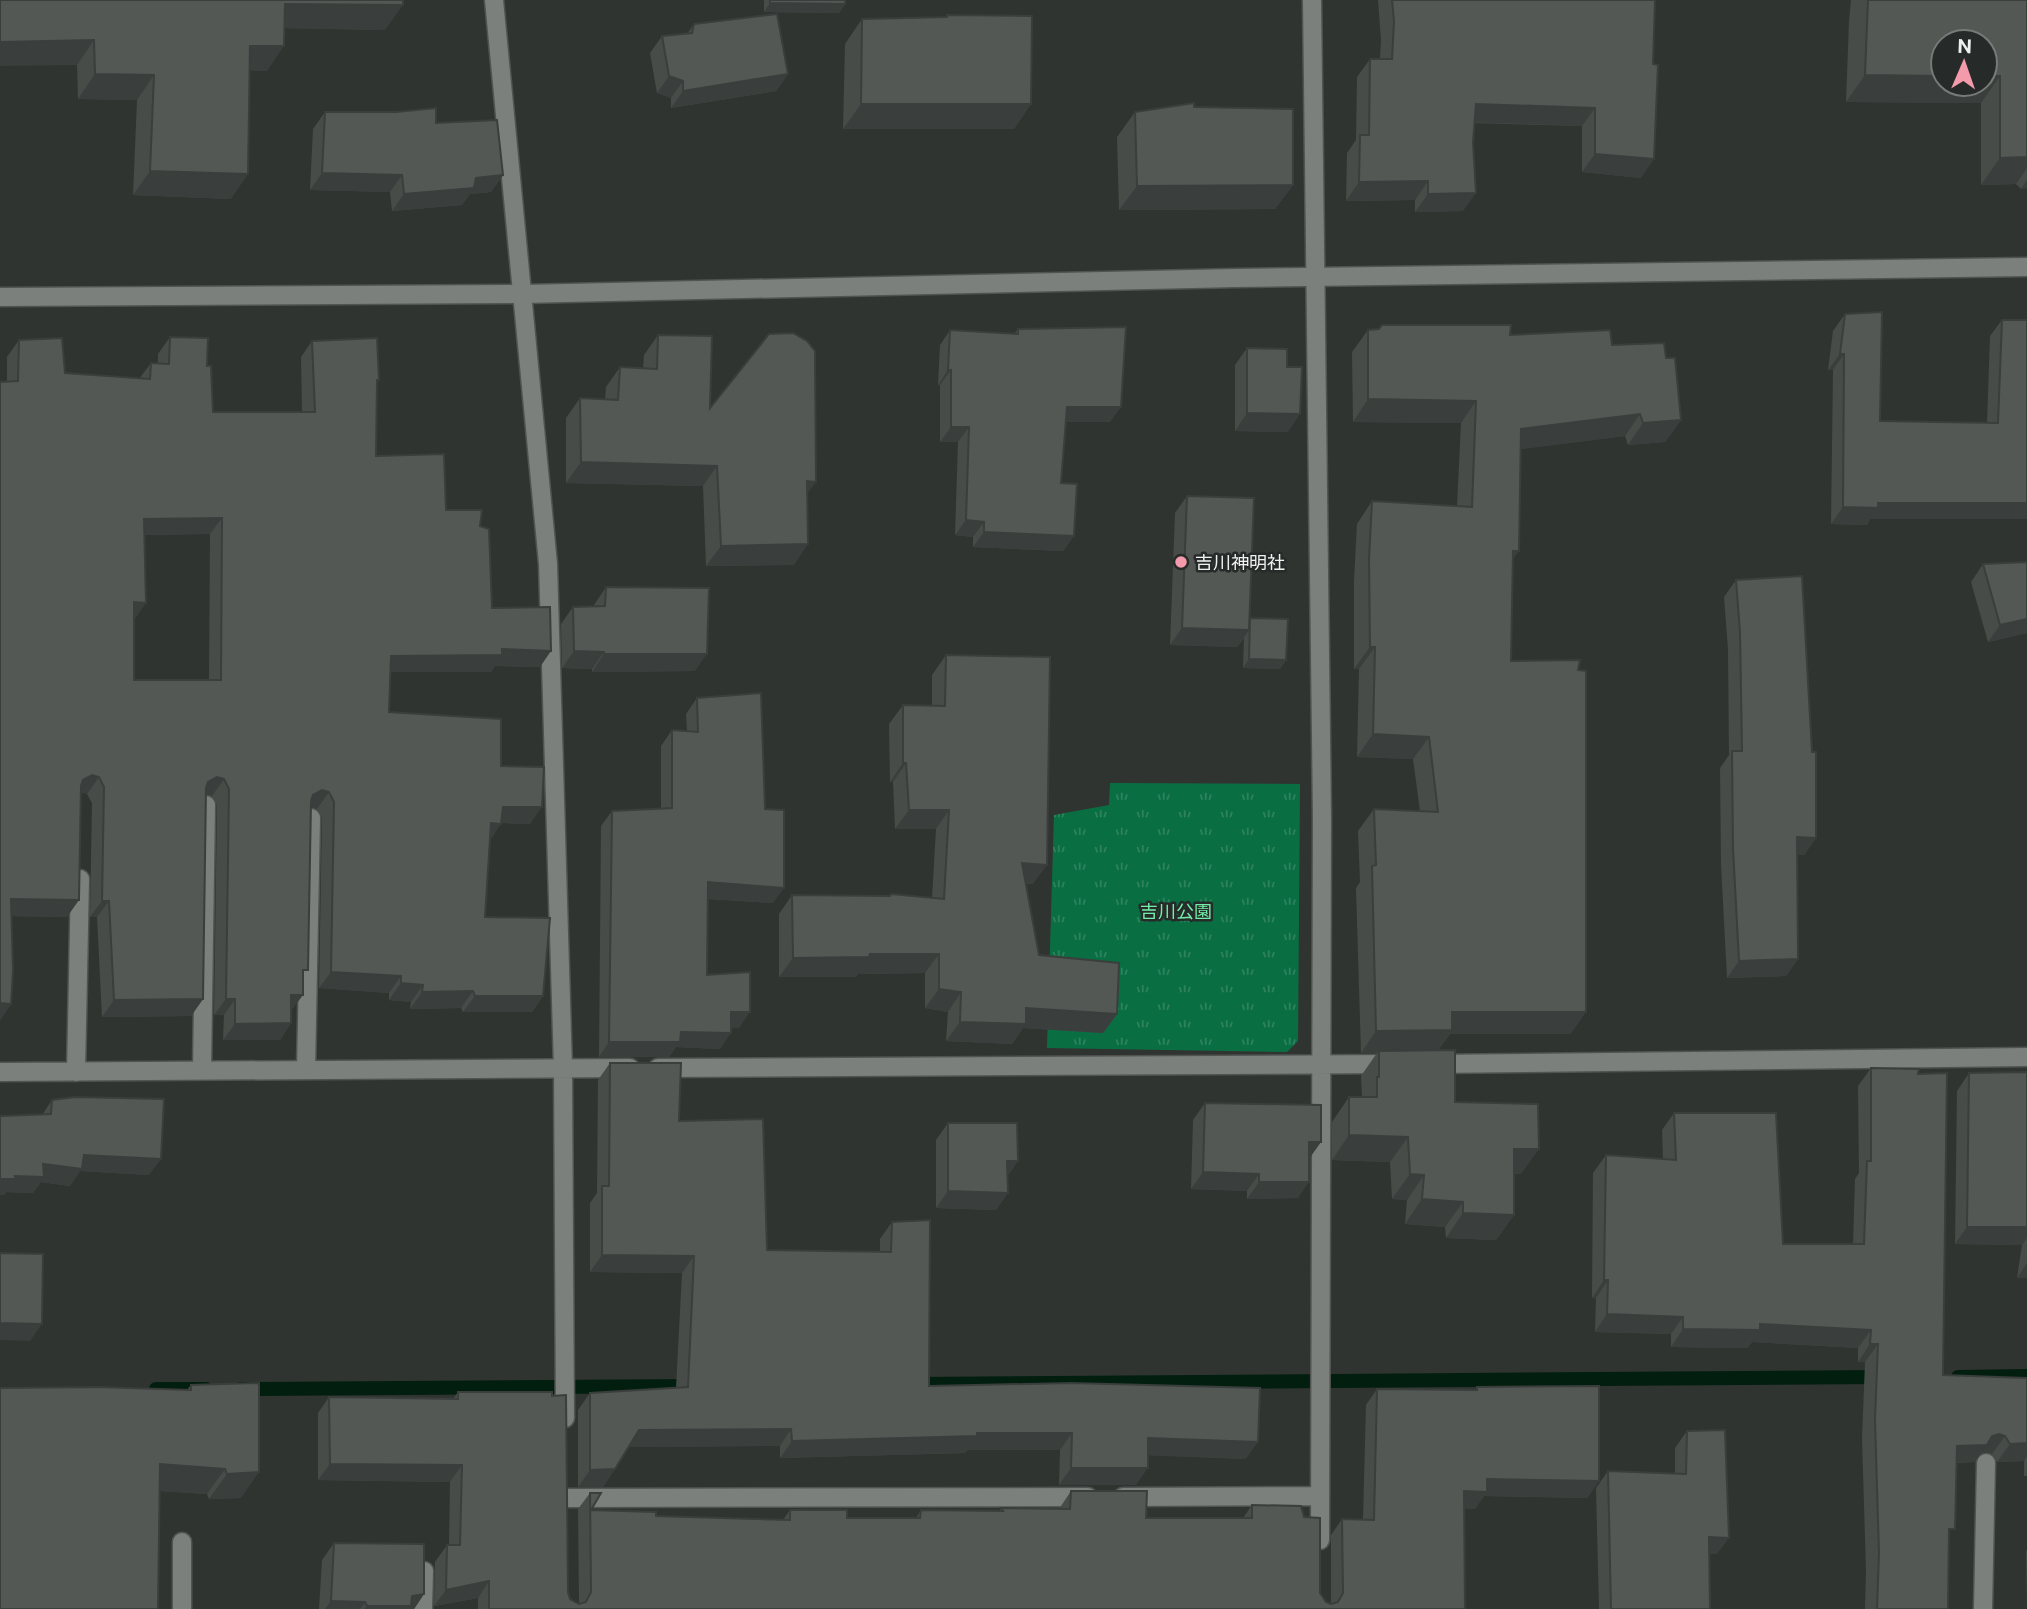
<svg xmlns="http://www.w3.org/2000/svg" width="2027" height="1609" viewBox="0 0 2027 1609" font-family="'Public Sans','Noto Sans JP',sans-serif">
  <defs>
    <pattern id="park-tufts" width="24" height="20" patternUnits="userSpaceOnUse" patternTransform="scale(1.75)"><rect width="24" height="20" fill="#0a6e43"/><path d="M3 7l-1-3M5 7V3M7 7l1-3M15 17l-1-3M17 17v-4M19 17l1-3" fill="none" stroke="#2e835e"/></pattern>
  </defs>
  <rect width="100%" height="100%" fill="#303431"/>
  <path fill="url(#park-tufts)" d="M1110,783l190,1 -2,257 -11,11 -240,-4 7,-233 55,-10z"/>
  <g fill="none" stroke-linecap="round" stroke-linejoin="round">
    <path stroke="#021e0f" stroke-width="14" d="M1958,1377l69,-1
      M912,1384l970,-7
      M156,1389h50
      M240,1389l456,-3"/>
    <g stroke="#505351" stroke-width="21">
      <path id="minor" d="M494,0l54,564 15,504 2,350
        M1312,0l10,818 -2,722
        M1431,1064l596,-7
        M658,1068l735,-4
        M202,1070l4,-265
        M306,1070l5,-252
        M0,1072l630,-4
        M76,1072l4,-193
        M1123,1497l196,-1
        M566,1498l522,-1
        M182,1609v-67
        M423,1609l1,-38
        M1983,1609l3,-146"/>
    </g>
    <g stroke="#505351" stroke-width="21">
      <path id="tertiary" d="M0,297l523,-3 713,-16 791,-11"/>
    </g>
    <use href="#minor" stroke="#7b807c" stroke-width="18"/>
    <use href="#tertiary" stroke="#7b807c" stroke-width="18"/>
  </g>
  <path fill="#474c49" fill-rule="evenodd" d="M0,0l385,30 -100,-2 -18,43 -17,-1 -19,129 -98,-4 4,-95 -59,-1 -1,-34z
    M764,0h81v4l-6,9 -75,-1z
    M1378,0h277l-14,178 -59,-6v-46l-108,-3 -11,88 -48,1v-12l-69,1 1,-48 9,-13 1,-63 13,-18h10l1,-19z
    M1851,0h176v188l-6,1 -5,-5 -35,1v-82l-135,-1 3,-81z
    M947,15l84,89 -17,25h-171l2,-85 17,-25 83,-2z
    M694,24l94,50 -12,17 -105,17v-10l-14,-5 -7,-40 12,-17 25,-2z
    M1194,107l99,78 -18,24 -156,1 -2,-73 18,-25z
    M325,112l111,11 67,52 -12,17 -21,2 -8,11 -70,6 -2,-19 -80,-2 3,-61z
    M1845,314l35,107 107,2 3,-87 12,-16h25v199h-157l-3,6 -36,-1 2,-154h-5l5,-39z
    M1018,329l92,93h-44l-5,61 13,53 -11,15 -90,-4v-10l-18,-2 3,-93h-18v-57h-2l2,-40 10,-15 64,4z
    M1368,330l142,5 102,10 54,13 15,62 -16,22 -37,3 -3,-9 -105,13 -7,110 -2,102 67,9 -7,364h-121l-12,16 17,52 66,72h-7v41l-18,25 -50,-2 -1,-11 -40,-3 2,-24 -15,-1 -2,-37 -58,-2v-38l17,-25h13l-1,-21 16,-23h-16l-5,-165 4,-6 -2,-51 16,-22 46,2 -7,-52 -56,-2 2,-88h-5v-88l3,-57 15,-23 85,5 4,-83 -108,-1 -1,-70z
    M658,335l52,73 97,85 -13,72 -88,1 -3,-80 -137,-3v-65l14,-20 25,1 1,-12 14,-20 23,2 1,-14z
    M170,337l37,29 6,46h89l-1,-55 11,-16 65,41 -1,74 70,54 34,16 12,82 48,59 -45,-1 -4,6h-100l-2,40 112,54 29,58 -29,-1 -11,17 -5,77 58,79 -11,16h-69l-2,-4 -51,1 1,-7 -22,-2v-7l-70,-5 3,-170 -5,-9 -6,-2 -8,170 -12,34v12l-11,17h-57l1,-25h-10l3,-210 -5,-9 -6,-2 -3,205 -12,17 -89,1 -5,-100h-7l2,-114 -5,-9 -6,-2 -14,125 -56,-1v88l-11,16v-638h7v-25l12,-17 46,33 74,6 12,-16h7v-9zM210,534l-1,146h-75v-61l10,-84z
    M1247,348l40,19 1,65 -53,-1v-66z
    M1187,496l63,122 36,42 -6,9 -37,-1 1,-30 -7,9 -67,-2 5,-132z
    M1983,564l44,69 -39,9 -17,-60z
    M1736,580l80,258 -12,17 -7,-1 1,105 -12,17 -59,2 -6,-113 -1,-97 9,-13 -1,-106 -4,-52z
    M606,587l89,84 -103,1v-3l-30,-1 -1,-44 12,-17 21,-1v-1z
    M946,655l87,229h-7l13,71 78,59 -14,19 -80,-5 -11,16 -66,-3 2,-29 -23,-4v-35l-67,1 -2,3h-77v-63l13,-19 97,1 2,-2 41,4 4,-69h-41l-2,-47h-3l-1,-58 14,-19 29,1v-31z
    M697,698l68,111 8,94 -65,-4 -1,76 32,53 -8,-1 -11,22 -44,-2 -7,10h-70l2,-231 11,-15 49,-3v-62l11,-16 15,1 -1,-17z
    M610,1063l69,58 88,129 113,2v-13l12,-17 37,164 317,73 -98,-4 -12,30h-77l1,-35h-93l-2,3 -185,5v-12l-151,1 -26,40h-25v-77l12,-17 86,-5 6,-115 -92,-1v-69l7,-10 1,-113z
    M1871,1068l72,307 84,3v98h-3v-15l-27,1 -5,-8 -5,-2 -6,1 -6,9 -18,1 -8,74 -1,72h-83l1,-38 -4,-133 3,-76h-7v-14l-106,-6 -5,6 -76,-1v-13l-76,-2 1,-34h-4l1,-125 13,-18 57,4 -1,-29 12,-17 109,131h70l2,-65 4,-6 -1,-87z
    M2027,1072v206h-10l5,-33 -67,-1 2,-153 12,-18z
    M52,1100l97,75 -69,-4 -10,15 -29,-4 -8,11 -27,-1 -2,3h-4v-79l42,-1z
    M1205,1103l104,56 -11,39 -51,1v-8l-56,-2 2,-69z
    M948,1123l70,38 -10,14v18l-12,17 -60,-2v-68z
    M191,1385l50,113 -32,1 -2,-5 -47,-3 -160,118z
    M1477,1387l122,94 -12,17 -103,-2 -9,13 -11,-1 1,101h-987v-11l-44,8 1,-44 12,-17h2l1,-63 -132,-2v-67l11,-16 124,2 5,-7 110,200 2,7 9,5 -1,-95 12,-16 1,17 65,6 127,4 7,-10 57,8h69l5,-8 78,1 2,-3 58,1 12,-18 75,27h97l9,-13 68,88 6,9 5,2v-69l11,-16h21l3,-114 11,-16 98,1z
    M1687,1431l30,123h-8l2,55h-112l-3,-121 12,-17 67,3v-26z
    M334,1543l90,51 -10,15h-95l3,-49z
    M2027,1550v59l-1,-58z"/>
  <path fill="#3a3e3c" d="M770,3l75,1 -6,9 -75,-1z
    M285,4l118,1 -18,25 -117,-2z
    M94,40l-17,25 -77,1v-24z
    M250,46h34l-17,25 -34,-1z
    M95,74l59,1 -17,25 -59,-1z
    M788,74l-12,17 -105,17 12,-17z
    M1865,75l78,1v8h42v-8h15l-19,27 -135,-1z
    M669,76l14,5 -12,17 -14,-5z
    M861,104h170l-17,25h-171z
    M1476,104l119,4 -13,18 -119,-4z
    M1595,154l59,5 -13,19 -59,-6z
    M2027,157v11l-11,16 -35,1 19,-27z
    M150,171l98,3 -17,25 -98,-4z
    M322,173l80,2 -12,17 -80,-2z
    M503,175l-12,17 -21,2 -8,11 -70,6 12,-17 72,-16z
    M2027,180v8l-6,1z
    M1428,181l-13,19 -69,1 13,-19z
    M1293,185l-18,24 -156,1 18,-24z
    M1476,193l-13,18 -48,1 13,-18z
    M1840,354h4l-11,16h-5z
    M948,370h3l-11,15h-2z
    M1368,399l108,2 -15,22 -108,-1z
    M1067,407h54l-11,15h-54z
    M1247,413l53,1 -12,18 -53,-1z
    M1640,414l-15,22 -120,15 16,-22z
    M1681,420l-16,22 -37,3 15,-22z
    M951,427h18l-11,15h-18z
    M581,462l136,4 -14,20 -137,-3z
    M807,481l9,1 -15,20z
    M1878,503h149v16h-157l-3,6 -36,-1 12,-17z
    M222,518l-12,16 -78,1 12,-16z
    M966,520l18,2 -11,15 -18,-2z
    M984,532l90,4 -11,15 -90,-4z
    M808,544l-14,21 -88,1 15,-20z
    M1513,551h6l-16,22z
    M134,602l12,1 -11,16h-13z
    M2027,619v14l-39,9 12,-17z
    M1182,628l67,2 -12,17 -67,-2z
    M1370,647h5l-16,22h-5z
    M502,649l49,2 -11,16 -45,-1 -4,6h-112l12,-16z
    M574,651l30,1 -12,17 -30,-1z
    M604,654h103l-12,17 -103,1z
    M1249,659l37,1 -6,9 -37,-1z
    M1373,734l56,3 -16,22 -56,-2z
    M903,763h3l-13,19h-3z
    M92,775l7,2 -12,17 -6,-2 -9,5 11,-17z
    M217,777l7,2 -12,17 -7,-2 3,-12z
    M322,790l7,2 -12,17 -6,-2 -9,5 11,-17z
    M503,807h39l-12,17 -30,-1 1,1 -12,16 -10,-1z
    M909,810h40l-13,19h-41z
    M1797,837l19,1 -12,17 -19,-1z
    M1022,863l25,2 -14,19 -24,-2z
    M708,882l76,6 -11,15 -76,-5z
    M11,899l68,1 -12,17 -67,-1z
    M102,901h7l-12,16h-7z
    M870,954h69l-14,19 -67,1 -2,3h-77l14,-19z
    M1798,959l-12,17 -59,2 12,-17z
    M331,972l70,4 -12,17 -70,-5z
    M401,983l22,2 -12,17 -22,-2z
    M939,989l22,3 -13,20 -23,-4z
    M473,991l-12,17 -51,1 12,-17z
    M291,995h12l-12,16z
    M475,996h68l-11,16h-69z
    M203,999l-12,17 -89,1 12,-17z
    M226,999h9l-11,16h-10z
    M0,1003l11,1 -11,16z
    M1026,1008l91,6 -14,19 -80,-5 -11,16 -66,-3 14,-19z
    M731,1012h19l-11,16 -19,-1z
    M1452,1012h134l-15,22h-121l-13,18 -58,-1 -2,2h-16l15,-22z
    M291,1023l-11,17h-57l12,-16z
    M681,1032l50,1 -11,16 -44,-2 -7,10h-70l10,-15z
    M1349,1135l59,2 -18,25 -58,-2z
    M1309,1142h12l-12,17z
    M1514,1149h25l-18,25h-24z
    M84,1155l77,4 -12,16 -69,-4 -10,15 -29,-4 -8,11 -27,-1 -2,3h-4v-16l15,-3 28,-12z
    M1007,1161h11l-12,17z
    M1203,1172l56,2 -12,17 -56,-2z
    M1410,1174l14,1 -17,25 -15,-1z
    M1259,1182h50l-11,16 -51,1z
    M948,1191l60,2 -12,17 -60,-2z
    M1422,1199l41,3 -18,25 -40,-3z
    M1463,1213l51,2 -18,25 -50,-2z
    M1967,1227h60v11l-5,7 -67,-1z
    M602,1255l92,1 -12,17 -92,-1z
    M2027,1263v15h-10z
    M1604,1280h4l-12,18h-4z
    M1607,1314l76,3 -12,17 -76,-2z
    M0,1323l42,1 -12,17 -30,-1z
    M1760,1324l111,6 -13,18 -106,-6 -5,6 -76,-1 12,-18z
    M1870,1344h8l-13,18h-7z
    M791,1429l-11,17 -153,1 12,-17z
    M977,1433h95l-12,17h-93l-2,3 -185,5 12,-17z
    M1999,1434l6,2 -13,18 -5,-2 -6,1 -6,9 -30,1 12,-17z
    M1148,1438l110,4 -12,17 -110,-4z
    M2027,1443v13l-3,5 -27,1 13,-18z
    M160,1464l65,5 -18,25 -65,-4z
    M330,1464l132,1 -12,17 -132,-2z
    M1071,1468h77l-12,17h-77z
    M615,1469l-12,18h-25l12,-17z
    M259,1472l-18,26 -32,1 18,-25z
    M1487,1479l112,2 -12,17 -103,-2 -9,13 -22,-1 11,-17z
    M1709,1537l20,1 -12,16h-20z
    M489,1581l-11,17 -44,8 12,-16z
    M424,1594l-10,15h-50l3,-3z
    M331,1601l34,1 -5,7h-35z"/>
  <path fill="#535855" stroke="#3a3e3c" stroke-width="2" fill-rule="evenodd" d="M0,0h403v5l-118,-1 -1,42h-34l-2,128 -98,-3 4,-96 -59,-1 -1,-34 -94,2z
    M770,0h75v4l-75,-1z
    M1392,0h263l-2,64 5,1 -4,94 -59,-5v-46l-119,-4 -3,38 3,51 -48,1v-13l-69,1 1,-47h9l1,-76h22l2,-38z
    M1868,0h159v157l-27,1v-82h-15v-34h-42v34l-78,-1z
    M777,14l11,60 -105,17v-10l-14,-5 -7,-40 30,-3 2,-9z
    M947,15l85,1 -1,88h-170l1,-85 85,-2z
    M1194,103v4l99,2v76l-156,1 -2,-74z
    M436,108v15l61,-3 6,55 -27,3 -2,10 -70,6 -2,-19 -80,-2 3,-61h71z
    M1882,312l-2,109 118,2 4,-103h25v183h-149v5l-35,-1 1,-153h-4l5,-40z
    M1382,325h129l-1,10 100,-5 2,15 52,-2 2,15h9l6,62 -38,3 -3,-9 -119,15 -2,122h-6l-2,110 69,-1 -2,10 8,1v341h-134v18l-76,1 -4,-165 4,-1 -2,-56 64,3 -9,-75 -56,-3 2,-87h-5l-1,-88 3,-58 100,6 4,-106 -108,-2v-69l11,-1z
    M1126,327l-5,80h-54l-6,76 16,1 -3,52 -90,-4v-10l-18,-2 3,-93h-18v-57h-3l2,-40 68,4v-5z
    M793,333l14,8 8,10 1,131 -9,-1 1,63 -87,2 -4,-80 -136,-4 -1,-64 38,2 2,-33 37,2 1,-34 54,1 -2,72 59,-74z
    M170,337l38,1 -1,28h4l2,46h102l-3,-71 65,-3 2,42h-2l-1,76 68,-2 2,56h36l-2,16 9,3 3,79 58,-1 1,44 -49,-2v6l-111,1 -2,56 112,7v47l43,1 -2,40h-39l-2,17 -10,-1 -6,94 65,1 -7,78h-68l-2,-5 -51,1 1,-7 -22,-2v-7l-70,-4 3,-170 -5,-10 -7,-2 -9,5 -2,6 -3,169h-5v25h-12v28l-56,1v-25h-9l3,-210 -5,-10 -7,-2 -9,5 -2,6 -3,211 -89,1 -5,-99h-7l2,-114 -5,-10 -7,-2 -9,5 -2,6 -2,114 -68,-1 2,72 -2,33 -11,-1v-621l18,-1 1,-41 43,-2 3,35 85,6 1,-16 18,1zM222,518l-1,162h-87v-78l12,1 -2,-84z
    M1247,348l40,1v18h15l-2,47 -53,-1z
    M1187,496l67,2 -5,132 -67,-2z
    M2027,562v57l-27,6 -17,-61z
    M1802,576l10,176h4v86l-19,-1 1,122 -59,2 -6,-113 -1,-97h10l-2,-119 -4,-52z
    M606,587l103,1 -2,66h-103v-2l-30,-1 -1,-44 32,-1z
    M1250,618l38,1 -2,41 -37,-1z
    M946,655l104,2 -3,208 -25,-2 17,92 80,8 -2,51 -91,-6v16l-66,-2 1,-30 -22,-3v-35h-69l-1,3 -76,1 -1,-63 98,1 1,-2 53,5 5,-89h-40l-3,-47h-3v-58l42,1z
    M761,693l4,116 19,1v78l-76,-6 -1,93 43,-3v40h-19v21l-50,-1 -1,10h-71l3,-231 60,-3v-78l26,2 -1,-34z
    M1455,1050v52l83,2 1,45h-25v66l-51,-2v-11l-41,-3 2,-24 -14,-1 -2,-37 -59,-2v-38h28v-20h2v-26z
    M610,1063h71l-2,58 84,-2 4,131 124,2 1,-30 38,-2 -1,166 142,-3 189,5 -2,54 -110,-4v30h-77l1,-35h-95v3l-185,5 -1,-12 -152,1 -24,39 -25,1v-77l98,-6 6,-131 -92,-1v-69h7z
    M1871,1068l48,1 -1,5 29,-1 -4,302 84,3v65l-17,1 -5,-8 -6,-2 -7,2 -5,9 -30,1 -2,83h-6l-1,80h-71l2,-56 -4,-133 3,-76h-8l1,-14 -111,-6v6l-77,-1v-12l-76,-3 1,-34h-4l2,-125 70,5 -2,-47h102l7,131h81l3,-83h4z
    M2027,1072v155h-60l2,-154z
    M75,1097l89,2 -3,60 -77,-4 -2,14 -39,-5 1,13 -29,-1 1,3h-16v-63l51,-2 1,-14z
    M1205,1103l116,2v37h-12v40h-50v-8l-56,-2z
    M948,1123h69l1,38h-11l1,32 -60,-2z
    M0,1253l43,1 -1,70 -42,-1z
    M259,1383v89l-32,2 -2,-5 -65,-5 -2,145h-158v-221l97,-1 94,3v-5z
    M1599,1386v95l-112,-2v13l-23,-1 1,118h-976v-28l-43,9 1,-45h13l2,-80 -132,-1 -1,-67 129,2v-7h94v4l14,-1 2,197 2,7 9,5 7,-2 5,-10 -1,-99h11l-10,17 65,2v4l134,4v-10h57v8h73l1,-8 82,1 -2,-3 69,1 1,-18h76l-1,27h106v-13l49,1 3,11 16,1v75l6,9 5,2 7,-2 5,-9 -1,-74 32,1 3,-131 100,1v-3z
    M1725,1430l4,108 -20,-1 1,72h-99l-3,-138 78,3 1,-43z
    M334,1543l90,1v50l-12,2 -1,10h-44l-2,-4 -34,-1z"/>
  <circle fill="#f39aab" stroke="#262a28" stroke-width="2.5" cx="1181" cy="562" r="7"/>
  <g text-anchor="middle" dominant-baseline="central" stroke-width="5" stroke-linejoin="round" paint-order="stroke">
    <g font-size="18" fill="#eef1ef" stroke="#262a28" text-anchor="start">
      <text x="1195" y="562">吉川神明社</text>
    </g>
    <g font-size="18" fill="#72edaa" stroke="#262a28">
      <text x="1176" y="911">吉川公園</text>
    </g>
  </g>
  <g transform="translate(1964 63) rotate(2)"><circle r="33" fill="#262a28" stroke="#767a78" stroke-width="2"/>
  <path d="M0-5L12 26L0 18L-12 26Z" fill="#f39aab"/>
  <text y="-10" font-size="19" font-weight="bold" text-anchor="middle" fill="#eef1ef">N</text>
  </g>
</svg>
